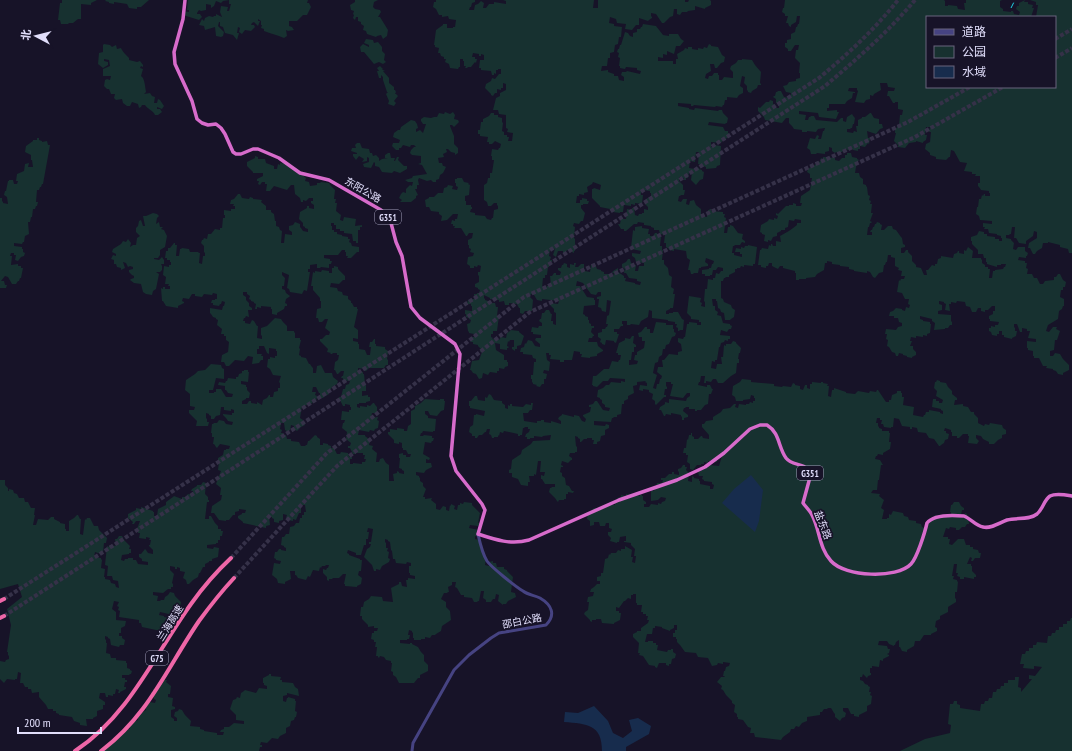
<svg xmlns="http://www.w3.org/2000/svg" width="1072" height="751" viewBox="0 0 1072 751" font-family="'PT Sans Narrow','Noto Sans SC',sans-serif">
  <rect width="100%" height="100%" fill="#171328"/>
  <path fill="#173130" d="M62,0h35l-6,3v2l-10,-1v15h-3l-5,4h-4l-1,1h-7l-1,-4h-2l2,-17h2z
    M106,0h43l-8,7h-4v2l-8,-1 -2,-4 -13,-2v2l-5,-1v-1l-4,-1z
    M188,0h120l-1,3h2l2,4 -4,8h-4l-6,6h-8v5l3,1 2,3 -6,1 -2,-1 1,6 -3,2c-7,-3 -12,-4 -20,-7v-2l-3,-1 1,-3h-1v-4l-3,-2v2h2l-2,5 -4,-4 -2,1 -1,2h3l1,2 -4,4 -6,-1 -3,4 -3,-2 1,-4 -2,-1 -1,6h2l-2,7 -4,-5 -8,-2 -2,-6 -3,-1v-4h-1l-1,4 6,6 -1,4 -2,1 -5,-1 -1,-9 -10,3 -1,-4 -5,-1 3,-6 2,2 1,-3 4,-2 4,1 1,-1h2v-2l6,3 -2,-5 1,-6 7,1 -1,4h2l2,-7h-2v-4l-6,1 -2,2 -5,-2 -2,5 -3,2v-3l-5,-1v6l-5,1 -2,-1 -2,3v1h3l2,3 -3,3 -16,-5 -1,-4 7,1v-2h-2z
    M355,0h23l-4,2 -1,5 2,2 5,1 1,2 -3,5h2l8,13 -1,6 -4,3 -2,-4 -4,1 -1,1 -9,-3 -1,-3 -3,-1 1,-4 -3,-2v-2l-3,-1v-4h-2l-1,3 -2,-2 1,-3 -1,-1 1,-3 -3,-1 -1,-5 5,-3z
    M436,0h39v2l-3,1 -1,4h-1l-1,3h5l1,-5 3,-1 3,-3 3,2 -1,5h3l3,-4h5v-2l12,2v-3l-3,-1h91l-1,8h5v-8h87v2h3l1,-2h21l1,1v4l-6,3v1l-10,-3v4l-7,1 -1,1h-5l-2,3 -3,-1v-5h-3l-1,7 -3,1 -6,6h-2l-6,-9 -5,-1v3l1,1v1l-3,2 -1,1 -9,-3v7h-3l-4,5 -7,-1 1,-5 -9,-1 -1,-4 -6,-2 -1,6 5,1v2l8,1 -1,10h-2l-1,7 -3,1 -1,7 -4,1v5h-2l-1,8h-5l-1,5 7,-1v2l6,2v2h4l1,4 5,1v-4l-3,-2 1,-3h4l1,-1 13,3 1,-3 -4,-1v-2l-11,-1 -1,2 -5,-1v-2h-1l1,-8 -2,-1 1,-4 -2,-1 1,-3h1l1,-4h1l4,-13 3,1 2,3 3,1v-4l4,-1v-3h3l1,-2h1l1,-3 13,2 7,9 6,1v-2h9l3,5 3,2 -4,5h-4l-2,8 -7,-3v4l-4,-1v4l-5,-1v4h15v3h3v-5h2l-1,-5 7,-4 1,-2 3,1v-2h4v2l6,1v-2l5,1 1,-2 3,1 2,-4 2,1v1l7,1 4,8 3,2 -1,5 -3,1 -4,5h-2l-1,-4h-4l1,7 -5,3 -1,4 3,1 1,-3h3l2,-3h4v2h1v5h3l2,-3 9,1v-6l-3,-3 1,-3 5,-3 2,-3h4v-1l10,1 3,5 6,7 -1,11 1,1v1h-3l-1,3 -5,3 -1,2 -3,-1v-1l-1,-1v-4l-3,-3 1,-6 -3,-1 -2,10 3,2v5l-4,2 -2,3 -10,-1v3h-2l-1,5h-1l-1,2 -6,-1 -1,1 -21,-2 -1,1h-2v-2l-13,-1v3l11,2v1l5,1 1,-2 23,3 1,-1h3l1,3 5,5 -1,5h-1l-1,1 -16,-2 -1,3 15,2 2,4h3v2h1l-2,5 -4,2 -2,3 -10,-1v5h3v-2l7,1 -1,19 -3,1 -1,2 -10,1v-2l-3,-1v-1l-5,-1 1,-12h-3l-1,10 -5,-1 -1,7 6,1 1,-2 3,1v1l3,1v1l2,1 -1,7 -3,1 -4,5 -5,-5 1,-8h-3l-1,6h-2v2h-2v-2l-5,-1v4l4,4v5h2l-1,5h-3l-1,1h-1l-1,5 3,1 2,-3h4l-1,5 3,1 1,-4 4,-1 2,5 5,4v5l3,1v2h3l1,-7h1l1,-1h1v2l12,1v2h2l-1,3 2,1 -2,15h3l1,-6h2v-2l3,1 5,7 5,1 -1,5 3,2v2l-3,-1 -2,3h-5l-1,1h-1l-1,7h2v2l8,2v-3h-2v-2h-5l1,-4 5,1v-2l3,1 1,-2h3v-1l9,2 -2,17h-2v2l-9,-1v2l-3,-1 -1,2h-3v1h-2v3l-6,3v2h-3l-1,1h-1l-1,3h-2v17l2,1 1,3 7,3 1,3 3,2 -1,7 -3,2 -1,1h-5l-1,-7 -3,-1 -1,-3 -2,-1 -1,-7h-1v-2h-4l1,7h2v4l3,2 -1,3 4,1 2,7 7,1v1l2,1 -1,3h-2l-2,3 -6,-2 -1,5 10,1v3h-2v2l-3,-1 -1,2 -3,1 -1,4h-1l-2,13h-2v2l-3,-1 -1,7 5,1 1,-5h5l-1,-7h2l1,-12 2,1v-2h5l2,-3 3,1v1l5,5 -1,5h-1l-1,6h1v4h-2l-1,10 -5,3 -8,7h-5l-2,-4h-3l-2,3 -5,-1v2h-2l1,-7h-4l-1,6h-1l-1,3 9,2v-2h3l2,4h1l-2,5h-2l-1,10 -3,1 -4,5h-4v1h-2v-2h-6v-2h-3l-1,1h-1l-1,3 5,4v2l-4,1v2h-2v-3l-1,-1v-1l-10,-2v2l-5,-1 -1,2h-1l-3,-6h-2l1,-3 5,-3v-2l4,1v-4l17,2 1,-3 3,-2v-3h-3l-4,5 -13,-2 3,-12h-2v-2h-5v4l1,1v2h-2l-1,6h2v2h-2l-8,8 -1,-1v-3l-3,-2 1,-5 -4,-2v-2l-6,-1v2l-4,-1 1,-5 7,1v-3l-2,-1 1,-1 -9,1v3l-4,1 1,7 -6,3v3l-4,2v3h-2l-1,10 -4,1v2h-3l-1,1h-1l-1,4 -17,-1v4l11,1 1,-2 3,1v3l-4,2v5l-4,1 -1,5 -3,1v2h-4l1,-4h-2v-2h-5v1h-3l-3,3h-1v-3l-2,-1v-1l-3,-1 1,10 1,1v5h-2v1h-5l-1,3 3,2v2h-1l-3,3 -6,-2 -1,4 2,1v1h-2l-1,5 2,1v3l3,2 1,7 3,1 3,5h2l-1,2 -5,-1v2h-2v5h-2v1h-5l-1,2 -1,-1 -2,-3 -6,-6 1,-4h1l1,-1h3v-3h-10l-3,-5h-1v-4l3,1 1,-4h-5l1,-11h-3l-2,14 -2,-1v2h-5l1,6h-2v4l-7,-1 -3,-6 -6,-2v-4h-3v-3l2,-1 1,-9 9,-6 1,-4 9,-6 2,-3 17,-1 1,-5 -8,1 -1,1 -8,-1v2h-4v1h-3v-2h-2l1,-3 3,-2 1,-3h-2v-2h-3l-1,1h-1l-1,7h-2v1h-2v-2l-14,-3 -1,2 -3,-1 -1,4 -1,-1v2h-4v1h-2l-1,-3 -2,-1 1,-5h-3l-1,3h-1l-3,3h-3l-2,3h-2v-2h-3v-2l-3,-2 1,-5 3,-2 1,-10h2v-1l8,2 1,-5 -15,-3v-2h-1v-5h2l4,-5h2l1,4 7,1v-4l2,1 2,-4 2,1 3,5 8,1v2l3,2v3l3,1v-4l2,1v-2h2v2l11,1 3,-3 5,1v-2h2l-1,7h-2l-2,3h-5l1,8 13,2v-2h4v-1h3v2l7,1v-2l10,3v-3l-3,-2 1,-2 3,-2v-1l12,3v-2l5,1 3,5 3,1 1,-3 -3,-3v-1l7,-3 1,-5h-2v-2l4,-1 2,-3h2l6,9 6,1 1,-3 -5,-1v-2l-3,-2v-3l-2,-1v-1l-3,-1 1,-7 5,-2 3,-3h3l2,-3 10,1v-2l4,1v-3l-15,-1 -2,3h-5l-6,6 -4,-1v-1h-1l1,-9h3l8,-7h5l3,-8 6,1 1,-2h1l1,-5h-3v-2h-2l3,-10 6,-3v-2l5,1 2,-3h2l-1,7 3,2v2h-2v5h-2l-1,8h-2v5l8,-1 1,-3 -4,-1 1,-5h2v-3l7,-4 1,-7h-3v-4h-3l-1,-4 3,-1 4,-5h2v2h3v4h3l3,-11 10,1v2h7v4h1v3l2,1 -1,3 -3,1 -3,7 -3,1 -1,4h-2l-1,6 -3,2 -1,5 -3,1 -2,10 4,2 -4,13 3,1 1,-5h2l1,-5h1l1,-3 -5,-4 1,-5h5l-1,-7h2l5,-6 9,1v-3l4,-1 -1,-7 -3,-2v-4l5,1 1,-2h1l2,-13h2v-2l8,1v2h4v-3h-2v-2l-8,-1v-2l-4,-4 2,-17 12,2 -1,4 2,1 -1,3 4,1v-5l-1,-1 1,-12h2l1,-10 5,1v-2h2l1,-5 3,1 2,-3h2v-3l-5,-1 -2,3h-3l-1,5h-2v1h-5v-2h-3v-4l7,-1v-1h2l1,-4h1l1,-3 -8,-3 -1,4 3,2v2l-7,1v1h-2l-1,5h-4l-1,1h-2l-1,-4h-2l2,-10 -3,-2 -1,-7 -12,-2v2l-5,-1v-1l-3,-2v-4h-2l1,-8 -5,-1 -1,-4h-5v-2l-3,-1v-1l-7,-1v-2l-6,-1 -1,2h-3l-8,7h-2v-2h-3l-3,-5h2l1,-5h5l1,-10 5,1v-2h2l1,7 3,1 1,-2h3v-1h2v-4l4,1v-3l-3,-3 1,-5 5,-3v-3h-1v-2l-7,-1v2h-2v3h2l-1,9 -7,-1v2l-4,-1v2l-7,-1 -1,7h-3v1l-7,-1v-1l-3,-1v-1l-10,-2v-1l-8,-8v-9h1l1,-1 6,2 1,-5 -8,-3 -1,2 -5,3 1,5 -4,1v2l-5,-1v2h-2l-1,7h4v-3h2v-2l5,1v2h2l-1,3h-5v1h-2v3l4,5 -2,8h-2l-2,3 -5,-1 -1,3 2,1 -1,11 1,1v12h-1v2l-2,-1v-1l-5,-1 -2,3h-2v-2h-5l-2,6 -3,-2 2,-6 -3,-1v2h-2l-1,6 2,1 -1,3h2v2h-2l-1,5h-1l-1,8h-2v3h-2l-1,10 3,1 2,-3h4l-1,-10h2l2,-3h2v2h4l1,-3 -3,-2v-2h3l1,-3h1l1,-2 3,1v3l3,1v-4l4,1v-2h2l-1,4h3l3,-3h3v5l1,1v1l5,1 1,-7 4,-1 2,5 4,1v1l3,1v2h5v2h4l1,-3h-2l1,-2 5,-3v4l6,4v2h2l-1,3 10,2v1l5,1 1,-3 -4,-1v-2l-8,-1 -3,-5h-2l1,-4 -3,-2v-3l4,-2 2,-3h2l1,4 3,1v1h2l-1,6h3l1,-5h5v-3l-8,-1 -1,-4 -3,-2v-3l8,1 1,-3 -9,-2 1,-1h-2l2,-18 2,1v-4l7,-1v2l7,1 -1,5h2v2h3l2,-3h2l1,4h3l-1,9h2v4h1l-1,10h2v4l4,4 1,7 3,2 -1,10 3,2 -1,5h2l-2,14h-3v1l-4,2v3h3v-1h4v-1h5l4,7 2,1 -1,10h-3l-1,1h-1v-3l-2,-1 1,-3h-2v-2l-7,-1v-1l-16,-2v-7l-3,-1 -1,7 -7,4 -2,4 -8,-1 -1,1h-3v-4h-5v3h1v2h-2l-2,3h-5v3h3v2h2l-3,9 -2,-1v-1l-8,-1 -1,5 -3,-1v-1l-2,-1 1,-3 -3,-2v-4l4,-1v-3h3l1,-2h1l1,-3h-2l1,-8 2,-1 2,-14 -4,-1 -1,12 -4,-1 -1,-3 -3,-1 1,-8h-2v-2l4,-1v-4h-3l-2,3 -5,-1 -8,-11 -6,-2 -1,5h4l7,11 7,1v2h1v5l-11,1 -1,8 2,1v1l3,1v3h1v3l2,1v2h3v2h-2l-1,4 3,3v1h-1l-1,2h-3l-1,4h9l1,4 5,4v1l-6,3v2l-7,1v1l-9,-1 1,-3h-2v-2l-6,-1 -2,9h-8v2h-4v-2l-10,-1 1,-4h-2v-2h-3l1,7 3,2 -1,9 -5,-1 -1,3 4,1 -1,5h-2v5h-2l-2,3 -4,-1 1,-1 -4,-1v-1l-1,-1v-3h-1v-4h2l1,-13h2v-3l-3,-1 -1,-3 -9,-1v-2h-3l1,-4 3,-1 1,-4 1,1 2,-4 4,1 3,5 5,1v-3l-5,-4 1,-2h5v-3l-8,-1v-2h-2l1,-5 6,1 1,-2h3v-3l-3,-2 1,-2h1l1,-6h2l2,-3h3l2,4h1l-1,7h2v3l3,1v-12l-2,-1v-3l-4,-4v-2l8,1 1,-3 -17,-2v2l-5,-1 -3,-5 -3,-1 -1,3 3,3 -1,11h-7l-2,3 -3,-1v-5h-1l-2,-4 -8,-1v2h-4l-1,-4 -5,1v-2l-9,-1v-1l-6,-3v3l1,1v1l3,1v2h7l1,4h2l-1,9h2l-2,15h-4v3h-2v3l2,1 -1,1 7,1 2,-3 5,1 1,-5 3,-2 1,-1 8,1v1l5,4 -3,9 -4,1v3h-2v2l-3,-2v-2h2v-7h-4l-1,2 -1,-1 -1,5 2,1 -1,1h-1v2l-7,-1v-5l-5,-1 1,7 8,5v5h3v2h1v4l-3,1 -1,2 -5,-1v3h-2v2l-7,-1 -2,3 -5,-2 -1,5 -3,1 -3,-5 -3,-1 -2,-3h-1l2,-9 7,-1 3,-8h-2l1,-3 -3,-3v-1l-5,-1v-2h-2l1,-5h2v-3l-5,-1v-1l-1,-1 -1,-7 3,-1 1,-3 -2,-1v-1l-3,-1v-3h-1v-4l7,1v-5h-1v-2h-4l1,-4h2v-1h5v-3h-1v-2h3v-1h2l1,-3 -2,-1v-1l-3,-1v-3l4,-2v-6l-1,-1v-3h2l1,-6 -3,-1 -1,2 -3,-1v2h-4v-2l-3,-2 1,-7 5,-1 1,-3 -4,-1 1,-3 -2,-1v-3h-1v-5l4,-2 1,-5h-4l-2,3h-1l-5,-8h-7l1,-2h-2v-2h-2l1,-4 3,1v-2h2l1,-5h-5l-6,6 -6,1 1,-5 -3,-2v-2l-8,-1 -2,-4h-3l-1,-7 4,-2v-1h5l4,-4h5l1,-5 3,-1 1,-2 5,1 -1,3 5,1 1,-3 -2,-1v-3h-1v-4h2v-1h5l2,4 5,1 -1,1 2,1 -1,10 -4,1v5h1v4h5v2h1v2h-1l-1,3 5,1v2l10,1 2,3 4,1 1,-2h1l1,-8 4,-1v-3l-1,-1v-2h-3l-3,3h-3l-1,-4 -3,-2v-15l3,-2 1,-5h2v-5h2l2,-13h-2v-4h-1l1,-7 6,1 1,-2h1l1,-4 -6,-3 -3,3h-3v-2h-2l1,-5 -8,-1v-2h-2v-4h2l1,-8h2v-3l6,-3 2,-3h3v2h4v2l4,1v4l1,1 -1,8 2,1v3h3v2h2l-1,4h4l1,-8 -6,-1 1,-3 -2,-1v-13l-7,-1 -1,-4h-5l3,-12 4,-2v-3l6,-3v-6l-3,-1v5h-2v2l-4,-1v4h-2l-2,3 -2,-1v-1l-6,-6 1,-4 5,-3 1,-3 3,1 4,-5h2v-5h-3v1h-2v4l-2,-1v2h-2l-1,-4 -10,-1v-2h-2l1,-8h4v-5l-3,-1v2h-2v-2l-6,-1 -1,4h3v2h2l-1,4 -1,-1 -4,5h-3l-1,1h-2l1,-2h-2v-5h-1v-2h-3v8h-1l-1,2 -8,-1 -1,-4 -4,-2 1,-3h-2v-2l-3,-1 -1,-3h-2l1,-5 -4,-1v-2h-1l2,-15 7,-5v-1h4v4h6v-1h2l1,-7 -7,-1 -1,-3 -6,1v-2h-3l-3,-6 -3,-2 1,-5h2z
    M785,0h159l1,1v5h3v-1l9,1 1,3 7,1 -1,-7h2v-3h36l-2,1v6l3,2v2l8,1v-1h2l1,3 5,1 1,-3 -4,-3 1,-3h2v-3l6,-3 -1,2h4v2l5,1 -1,3h2l-3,9h-104v70h128v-70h-19l2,-12h-2v-3l-6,-2h42v253h-3l-1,-4 -8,-2v-2l-12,-3v1h-5l-1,5 -5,3 -2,3h-2l-3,-6h-2l1,-5 8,-5v-6l-3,-1 -1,5 -7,5v3l-7,-1 -3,-5h-2l1,-11h-3l-1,7h-1l-1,1h-3v3l5,1v1l3,3 -1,6 3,1 2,-3h7v4l3,2 -1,3h-1v2l-7,-1 -1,3 7,1v2h2l-1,5 2,1 -1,5h5l2,4h3l3,6h3l2,-3 9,-1v-3h2l2,-3h2l3,6 3,2 -1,5h-2v3h-2l-1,7 4,2v7h-1l-1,3 -3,2 -1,8 -10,6 -2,6 3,1 4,-5h4l-1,2 4,2 -3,9h-2l-1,10 -4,1v5h3l2,-3 5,1 3,5 6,6v5l-6,3v2l-5,-1 -2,-3 -3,-1v-1l-7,-1 1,-2h-4l-4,-8h-5v-2h-1v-5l-5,-1v-2h-1v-7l9,1v-3l-8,-1 2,-7h-3v-2l-5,-1v4h-2l-3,-8h-3v3l1,1v3h2l-1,5 -4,2v1l-8,-2v-2h-2v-4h-3v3h-2v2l-5,-1 -1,-3 -2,-1v-3h2v-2l4,1v-2h3l1,-3 -9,-1v-2h-1v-3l4,-2v-3h2v-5h-3l-4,4h-3v2l-4,-1v-3h-3l-2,4h-4l-2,-5 -4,-1 -1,-4 -8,-1 -1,2 -5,-1v2h-2l1,7 -5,-1 1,-6 -2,-1v-1l-5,-1v3l3,1v5l-4,1v3l13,1v6l1,1v3h-2l-2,3h-3v1l-11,1 1,-7 -3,-2v-2l-12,-3v3l3,1v1l7,1v2h1l-1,9 -3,1v2l-4,-1v2l-7,-1v2l-5,-1 -1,4h2l-2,5h3v3l3,3v3l-4,2v1l-5,-1v-1l-4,-1v-1l-4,-1 -1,3h-2l-1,-3 -3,-1 -3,-5 -2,-1 1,-6 -2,-1 1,-5h-2l1,-5 10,1 2,-3 4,-1v-3l-3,-1 -1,-4h-4v-2h-5l1,-4 3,-1 3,-3 6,1v1l3,1 1,-4 3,1 1,-3 -2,-1 1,-5h-4l-3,-6 -5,-1 2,-12 1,1 1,-2h3l1,-3h-4l1,-5 -4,-1 1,-2 -4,-2v-8l-4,-1v-2h-3l-1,7h-1l-1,3h-1l-1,7 -4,1 -4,5 -2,-1 -3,-5 -3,-1v2l-13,-2v-1l-5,-1v-2l-9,-1v-1l-8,-1v-2l-5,-1v2h-2l-1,7 -7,4 -2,3 -9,1v1h-7v1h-3v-7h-1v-2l-12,-3v-2h-3l-2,3 -6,-3v-3h-3l-1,3h-2v2l-5,-1v-2h-3l2,-15h1l1,-2 6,1 1,-4 2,1v-2h1l1,2h3v-5l5,1 -1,-6c6,-3 12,-7 17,-11v-2h4v-3l-6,-1 -1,2 -5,-1 -1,7 -3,1v2h-4v1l-4,2v3l-4,1 -2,4 -3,-1v2l-4,-1 1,-6 -3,-1v-1l-2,-1 1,-7 7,-4 1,-2 5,1v-2l3,1 1,-3 -2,-1v-2l2,1 8,-8h3v-1h4v-2l3,1v2h5l1,-3h-2l1,-7 9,-6 2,-12h-2v-4l-3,-2 1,-3 7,-4 2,-4 3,1 1,-4 2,1v-2l12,1v2l4,1 3,-3h3v-3h2v-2h4l1,4 5,1v1l2,1 -1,1h-1l-2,12h4l1,4 3,2v5l3,1v1l1,1 1,8 2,1 -1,4 2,1 -1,3h2l-1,9h2l-3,8 2,1 -1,1h-1l-1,4h-1l-1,8h5v-3h-2l1,-2h1l1,-3h1l1,-3h1l1,-2 3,1v1l2,1 -1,5h3l4,-4h4l1,3 3,1 5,7 1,1 1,6 2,1v2l-4,1v5h3l2,-3h2v2l4,4v5l4,4v2l5,1 3,7h3l-1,-5h2l4,-5 3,1v-2h2l1,-5 3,-1v-2l12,2 1,-4 3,-1 1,-2h1v2l5,1v-4l2,1 2,-4 5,4 -1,7h9v1l1,1v3l3,2v2h3v2h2l-1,9h3l1,-7h2v-1l8,-1 1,-2h1l1,-3h-5v1h-4v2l-10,-3v-2h-1v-4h-2l-1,-4h-5v-4l-6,-6v-3h-1v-4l6,-2 2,-4 5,1v2h3v2l8,1v2h4v2h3v-3h-1v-2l-4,-1v-1l-8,-1 -1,-4h-4l1,-2h-2v-4l9,1v-3l-12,-1 -1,-4 -3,-2 1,-7h1l1,-8h2l1,-4 1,1 1,-2h1v2h5v-3h-1v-2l-8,-1 -2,-3 -1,-1v-3h2v-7h-5l1,-2h-4v-2l-8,-1 3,-8 -7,-1 -6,-11 -3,-1 -1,7h-1l-3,3 -10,-1v-2l-6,-2v-2l-5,-4 1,-5 4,-2 1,-10h-2l1,-5h-4l-1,8h2l-1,5 -3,2v1l-7,-2v1l-7,1 -4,5 -7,-1v-2l-4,-4 2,-8h-1v-5h2v-3h2l1,-10h2l1,-5 -5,-1v-7h-3v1h-2l-4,-7h-2l1,-5h6l1,-3 -7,-1 -1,-4h-7l1,7 -7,4 -1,2 -3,-1v4l-4,1 -2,3 -9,-1 3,-11 -1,-1v-2h-8l-1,3 7,1v1h-2l-1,5 -5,3 -2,3h-16v4h-2v3l10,-1v2h2l-3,7 -17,-2 -1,-4 -19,-2v3l7,1 -1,5h3l1,-3h1l1,-1h3l2,4 21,2 4,-4h2v3l3,1 1,-5 5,-3 2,3 1,1 -1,6h-1l-1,4h-1l-1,1h-3v3l6,1 1,-2 3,1 -1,-6h2v-6l4,-2v-1h3l5,-4h1l3,5 5,1v5h3l1,4 -3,1 -4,5 -9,-3 1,7h2l-1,6 -1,-1 -3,4 -5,-1v3h-2v2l-5,-1v-1l-3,-1 -1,2 -4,-1 -3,3h-6l-1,1 -3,-2v-3l-3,-1v4l-4,1v2l-8,-1 -1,1h-5l-1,-4 -3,-2 3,-10 5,1 2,-4 2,1 -1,3h3l2,-8h1l1,-3 -7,1 -2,3 -9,-1v1h-5v-2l-8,-1 -2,-3 -3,-3v-5h-3l-4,5 -17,-3 -1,-3 -6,-6v-4l2,1 6,-6h3l1,-2 3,1v3h1l2,4h3v-5h-3v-4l-3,-2 1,-1h1l1,-4h1l1,-1h3l3,6 6,1 1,-5 -5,-1 -3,-6 4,-1 2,-3 7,-1v-2l4,-1v-5h-1l1,-10 -5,-5 1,-8h2l1,-5h-4l-4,6h-3v-2l-3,-2v-4h2v-3l4,-1v-5l4,-2 1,-5h1l1,-3h1l1,-8h-3l-1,6 -5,3v2l-2,-1 -1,-3h-2l2,-7h-3v-2l-3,-2 1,-4h1z
    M366,39l7,1 1,3 4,-1 4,5v4l3,3 -1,6 2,2 -3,2 -4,-2 -5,2 -10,-12h-3l-1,-5 3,-3 6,3v-2l-5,-2z
    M104,44l6,1 2,2 4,-2 1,4 4,-1c1,3 6,8 8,10v2l8,2 3,-1 3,4v2l-2,-1 -1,2 3,1 -2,7 2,2c2,4 2,9 3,14l-2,2 6,-1 2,3 3,1 -1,6h3l1,-4 2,1 4,6 -2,3 -5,-2v2h3l2,3 -4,3h-3c-2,-5 -8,-6 -10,-10h-3l-1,2 -2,1 -1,-4 -6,-2 -2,4h-3l-4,-3 -1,-4 -6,1 -2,-2 1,-4h-4l-2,-5h-2l-3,-3 1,-6 2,-1 3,1 1,-4h-8v-7l7,-3 -1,-6 -5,-1v2l4,1v3l-5,3 -5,-4 1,-11 4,-1v-7z
    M380,66l3,3 -1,1h3l-2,1 6,7v5l5,4v3h1l1,2 -1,2h1l2,2 -4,5 2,2 -2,3 -6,-2 1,-3 -3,-7 2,-2h-1l-4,-12v-3l-2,-2v3h-2l-2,-7h2l-2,-3z
    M445,112l5,2 3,-2 2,3 -1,4 4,1 1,2 -5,5 -2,-2h-2v1l4,10v8l4,4v5l-3,2v-2l-4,-1 -3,-3h-2l1,3 -4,2 1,3 -6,1 1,5h3l1,3h1l2,1 -3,6 -3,2 -1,4 -3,1v2h-3l-2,-2 -4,1 -8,-3 -1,2 1,5h-2v4h-2l3,6 -2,1v2l-5,4h-11l2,-2 -3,-2 2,-4 2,-2 3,1v-4l4,-4 2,1 1,-4h-5l-3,-2 7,-2 1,-2 14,-2 -5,-9 -4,-1 3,-1v-7l-9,-1 -2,-2 1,-3 3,-3h2l-2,-2h-3l-1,2 -7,-2 -2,3h-2v2h-3l-4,-4 1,-3h6l1,-3 -7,-3 1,-4 4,-3h2l1,-3 10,-7 4,1 2,3 1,4 -2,1v3l4,-2 3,3 3,-9h-3l-2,-3v-2l3,-2 7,1 3,-1h3l2,-4 5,1z
    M37,138h2v2l3,1v1l5,-1 1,4h2l-7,39h-1l-1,3h-1l-1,3h-2l-1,12h2l-1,4h-1l-1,3h-2l-1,8h-1l-1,5h-2l1,12 -4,2 -1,6h-1l-1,2 -8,-1v3l8,1v2h1v3l2,1 -1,3 -3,1 -3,4 -3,-1 1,-5h-2v-2h-3l-1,3h2l-1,9 7,-1v2h3v2h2l-2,10h-1l-1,3h-1l-2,3h-4l-4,-7 -3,-1 -4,5h3l1,4h2l-1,3h-6v-90h2v3l1,1v1l5,1 -1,-7 -3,-2 1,-4h1l2,-10h1v-1h4l1,4h3l1,-3h-2l1,-7 7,-3 1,-7 4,-1 -1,4h5l-1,-7h-1v-5l-6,-3 1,-6 7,-5v-1h4z
    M357,143h3l2,5 7,1 1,4h2l1,3 3,-1 3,3v3l3,-2 6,-1h-3v-3l3,-2h2l1,5h4l-1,3h1l2,-4h2l-1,3 6,6h3v3l-7,4 -6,-2 -2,2 -10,-1 -3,-5 -4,-1v-3l-1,-1 -3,6 -7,-1 -1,-3 6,-2v-4l-2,-1v4l-5,1 2,-3 -5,-3 -3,4 -3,-4v-2h4v-1l-6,-2 1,-3h4l-1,-3z
    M255,156l3,1v2h7l1,4 8,3v3h3l1,-5 2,1v-2l10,1 5,6 5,1v1l6,6 -1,3 4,1 1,4 7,-1v-2h3l1,-1 8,1 2,3 4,4 -1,9h2l-1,4h2l-1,8 5,4 -1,5 3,1 1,-4 12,2 -1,7 7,-1v2h-2v3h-2v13h-2v-2h-3l-1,-7 -8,-1v-2h-4v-2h-4v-4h-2v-2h-3v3h1v4h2v2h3v2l5,1v1l6,1v2h2l-1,3 2,1 1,3 7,1v5h-2l-6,6h-4l1,-2h-2v-4h-1v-2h-3l-4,5h-14v3l6,1v2h2l-1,3h-2v4l-8,-1 -1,1h-3v-4l-7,1v4h-2v3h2l-3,19 -3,-1 -2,4 -12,-2 -1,-3 -2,-1 2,-13 -7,-3v3l3,3 -1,8h-2v3l3,1 1,3 4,3 -1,1 -3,2 -1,4 2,1v2h-2l-1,3 -7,4v2l-5,-1v-5h-1v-2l-10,-1v2l-4,-1v2h-2l1,-5 -2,-1v-1l-3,-1v-1l-2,-1 1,-3 -3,-2v-2h-4v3l3,2v3l3,3v3l3,2v2h-4l1,7 -3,-1 -1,2h-1l-1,3h2v2l5,1 2,-4 2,1 3,5h1l-1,12 5,1v-3l-1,-1v-7l6,-2 8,-8 6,1 2,3 4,4v5h7v1l1,1v5h5v2h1l-2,8 1,1 -1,6 2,1v1l5,1 3,6h1l2,3 1,1v5h3l1,-7 4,-1 4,8h7l1,4 5,4 -1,3 -5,3 -1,2h-3l1,5 -5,3 -1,1h-3v-5h-1l-3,-6h-3l-1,5h4l-1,3 2,1 -1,5 -3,1 -3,3h-4l-1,1h-3l-2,12 3,2 2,5 -4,2 -4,4 -3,-2v-3l-3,-1 -1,6 -1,-1 -1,2 -3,-2 -1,-7h-3l-1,6 2,1 -1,3h2v2h3l1,4h4v2l8,1 2,4h4l1,-1h1l1,-4h1l6,-6 2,1v1l3,2v6h3v-2l5,1v1l3,1v2h3l3,6h3l1,-2 7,1 1,4h3v2h-2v5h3v-1l9,1v-2h3l1,-3h-2l1,-4h-2v-2h-7v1h-3l-3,-6h-2v-2h2l1,-3 -5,-4 1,-7 -5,-4 1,-5h1l1,-3h-4l1,-9 7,1v-2h2v-3h-1v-2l-5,-1v2h-2l-3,-6h-1v-3h2l2,-8h2l1,-4 3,-1 1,-3 -7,-1v-2h-2l1,-2h1l1,-5h-3l-3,3h-1l-2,-4h-1l1,-8 3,-2 1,-5h-2v-2h-4l-1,1h-2l1,-1 -4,-1 1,-3 -8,-8v-2h2l4,-4h3l1,-3 -5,-4 3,-9h-3l-3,3h-3l-1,-4h-2l1,-9 4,-1v-7h-1v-3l-7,-8v-4h-2l2,-14 2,1v-2l6,1 1,-2 7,1v2h3v-5h2v-2l4,1v2l7,7v4h-2l-4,4 -8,-1 -1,4 7,1 1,3 4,1 1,3 5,1v3l3,2v2h1l2,4h3v2h1l-4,18 4,3v9l-5,-1v3l5,1v2h1v5l6,1 2,5h3l1,-8h-2l1,-5h2l2,-3h1v5h1v2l9,1v2l3,2 -1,8 1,1v5h-2l-2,3h-15l-3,3h-1v-2l-7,-1v3l5,1v2h1l1,10 1,1v6h-4v5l6,-1v2h2v4l-4,1v1h-7v1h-2v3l3,1v-2l7,1v-2l3,1 3,-3h1l2,3 1,1v6h-5l-1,5 7,-1 -1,3 2,1 -1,7 -3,1 -1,2 -4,-1 -1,2 -10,-2 -1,5h7v1l5,4 -1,5 4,1 -1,3 5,4 -1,9h3l1,-3 3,-1 3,5 3,2v16h5l-1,-7 4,-1v-2l2,1v1l5,1v-3l-2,-1v-1l-3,-1 1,-10h-1v-4l4,-1v2h3v2h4l1,-3h-3l-2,-4h-3v-2h-1v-5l-3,-1v2l-5,-1v-3l-6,-6v-2h2v-3l7,1v-2l7,1v2h3l1,-5 3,-2v-13l4,-2v-3l6,-3 4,-4 15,1v-1h4v2h1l-1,9 -3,1 -4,5 -7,-1 -2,-4h-3v3l3,2v2l8,1 -1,12h-2v1l-10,-1 -1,2h-1l-1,3h3l1,-1 8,1v2h2l-1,3h-1l-1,2 -6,-1 -2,12 7,4 -1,2 -3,-1v4h5l1,4 -6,3 -2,3 -8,-1v3l3,1v1l1,1v3l3,2v3l3,3 -3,8h2v2l7,-1 -1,2 5,4v5l4,1 3,-4 3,1v3l3,1 1,-6 1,1v-2l4,2 -1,3 3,1 1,-5h2v-2l3,1 1,-2 8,1v2l8,8 -2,10h2l-2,3 -8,-1 -1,3 10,2v2h2l-1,3 -2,2 -3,-1v3l5,1 6,18 -1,7 4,1v-4l4,-1v2h3l1,4h7v2l3,1v1l6,6 -2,15 4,1 1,4 -8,4 -2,3h-3v1l-5,-4 1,-6 -3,-1 -1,5h-2l-2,3h-5v-2l-3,-2 1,-7h-3l-2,10h-1l-1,1h-3l-2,-4 -8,-1v-2h-3l-4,-7 -2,-1 1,-5h-4v3l-4,2 1,5h-1l-1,1h-3l-3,6 5,3v5l4,4 1,9 -9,6 -1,5 -5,3 -1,1h-3l-2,3 -5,-1v2h-4v1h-7v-2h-1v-5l-1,-1v-1l-3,-1 -1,5h2l-1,4h-2v1h-7v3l10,1v-1h2v1l6,3 3,5 3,3v6l4,4v6l-8,4v3h-2l-4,5h-15l-3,-6 -3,-2v-3l-2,-1 1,-8h-1v-2l-5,-1 -2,-3 -4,-1 -1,2 -1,-1v-1h-2l1,-9h-2l1,-5h-2v-2l-3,-1 1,-6h2v-2h3l1,-3h-4v-2l-6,1v-2l-6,-6v-3h-2l1,-9h2l1,-5 5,-3 2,-3 11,1 1,4 10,1 -2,-14 8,-4v-2h2l1,4 5,1 -1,-7h2v-2l7,1v-3l-5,-1v-2h-1v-7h2v-3l-4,-1 -1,2 -10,-1 -1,-4h-2l-1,-8 -1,-1 -1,-8 -2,-1v-1l-3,-1v3l1,1v5h2l-1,3 2,1 -1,6 2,1 -1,3 -7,4 -2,4 -4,-1v2h-2l-2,-6 -8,-8 3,-8 3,-2 1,-3h-2v-2h2l2,-13 -5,-1 -1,4h2l-1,7h-2v6h-2l-3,10h-5v-2l-8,-3 -1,3 2,1v1l11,4v1h2l-1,11h-2l-1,4 4,3 -1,6 -4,2v1l-12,-1v-2h-1l2,-10h-3l-4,4h-6l-1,1h-3v2l-2,-1v-3l-4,-4v-4l3,1 1,-2h1l1,-3h-3l-1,1h-3l-1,2 -1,-1 -1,4 -6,-1 -3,7 -2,-1 -2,4 -8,-2 -2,-3h-1v-4h-5l1,8 -6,3v2l-7,-1 -1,-4 -5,-4 2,-12 6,1 1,-3 -5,-1v-1l-2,-1 1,-6h2l2,-3h2v1l5,1v-3l-2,-1v-1l-3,-1 1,-8h2l2,-3h3l1,-7 4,-1 2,-3h3l1,-5h2v-3h2v-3h2l-1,-7h-5v3h1v5h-2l-3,7 -3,-1v2l-5,-1v-1l-2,-1 1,-3 -4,-1v6l-4,1v2l-5,-1v-3l-2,-1v-1l-3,-1 1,9 -4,1v2l-23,-5v-1l-5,-4v-2l4,-2v-1h3l1,-3 -7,-1v2l-4,1v3h-2l-4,5h-3v1l-7,-1 -5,-7h-3l1,-7 9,-6 1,-5h-2l1,-7 -5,-4 5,-13 -3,-1 1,-8 -1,-1v-3l5,-3 1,-5h2v-1h3l1,-3 -10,-2 -3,4 -1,-1 -2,-3h-1l1,-7h-2v-4h-1l1,-9h1l1,-1h3l2,-3 5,1 2,3 6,1 1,-3 -5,-1 -2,-3 -3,-3v-1l9,1v-2h2v-3l-3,-1v2l-7,-1v-3h-3l-1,8 -4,1 -2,3h-3v-3l-2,-1v-1l-3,-1v5l1,1v3h2l-1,4h-12l1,-5 -8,-8v-3h5l1,-3 -5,-1v-12l-5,-4 1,-10 9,-6 3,-3 7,-1 6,-6 10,1 1,3 2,1v10l-8,-1 -3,12h-4v3h5v-1h2v-3h5l5,8h6l1,-3 -5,-1 -2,-3h-1v-4l-7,-1 1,-3 6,1 1,-2h1l1,-3 8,1v-2h2l1,-3 3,-1v-2h2v-1h4v2h1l-1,10 -7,-1v3l5,1v2h1v3l3,3 -1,5h-3v1l-4,2v3h5l2,-3h2v2l6,1v-2l5,3 1,-5 4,-2 2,-3h1v2h3l1,-5 4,-1v-3h2v-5l-1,-1 2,-6 -8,-1 -3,-6 -3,-2 1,-8h2v-2l5,1v-2h2v-5h-1v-2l-7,-1v6l-2,-1 -3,-7h-5v3h-2v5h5l-1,2h2v4h-2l-2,3 -7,1 1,-7 -5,-1 -4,5 -9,-1 -6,6h-3l-2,-4h-3l1,-7 6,-3 1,-10 -3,-2v-4h-2v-2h-3l1,-5 -5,-4 1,-5 -2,-1v-1l-3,-1 -2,-3 -1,-1v-5l12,2 1,-4h1l1,-4 -3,-1 -1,3h-1l-1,2 -6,-1v-2h-2l1,-3h3v-1h2v-5l-4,-1 -1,2 -8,-1 -2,3 -7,-1v-2h-3l-3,5 -6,-1 -1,3 2,1v1l-6,3v2l-12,-2 -3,-5h-1l-1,-13 2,1v-2h2v2h5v-3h-2l1,-2h-4l1,-7 -3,-2 1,-9 5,1v-2h2v-3h-1v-2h-3v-2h-2l1,-7h2v-3h2l4,-5h1v2h2l-1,11h3l1,-7h1l1,-1 7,1 1,3h9l-1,1h2l-1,10 3,1 1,-8h2v-3l-1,-1v-6l-3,-3 1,-3h1l1,-2 3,1 1,-5h3l4,-5 5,1v-2h2l1,-10h2v-3h-1v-5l7,1v-2h4v-3h-2l1,-2h-4l1,-4 3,-1 4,-5h2l2,4 7,1 1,-2 3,1v1l9,1 -1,2 5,4v4h5v2l3,2 1,7h1v5l3,1 1,3 2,1 -1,12h3l1,-9 7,1v-3l-3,-2v-4l4,-1 2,-3 5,2v3l1,1 2,3 5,1v-3l-3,-1v-1l-2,-1v-3l-4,-4 1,-7 7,-4v-2h2v2l5,1v-4l-3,-2v-2h2v-3h-4l-3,3 -3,-1v2h-2l-1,-4 -5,-4 -1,-9h-3l-4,5 -13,-4 -4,5h-4l1,-7h-2v-2h-3l-2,3 -2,-1 1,-3h-2v-2l6,-3v-3h-10v-1l-6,-6v-4l8,-4z
    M153,213l4,1 2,2 -2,2 -1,6 3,-2 1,5h3l-2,2 3,1 3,6 -2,11 -5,3v5l-2,3h-4v1l5,1 3,-3 2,3v4h-3l1,2v4l-2,2h-4l3,2 -3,15 -3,2 -1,4 -6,-1 -3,-2 -2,-8 -7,-1 -4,-3 1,-1 3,-1v-2l-2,-1 -3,-3v-2l4,-1v-2l-3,-1 -2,1 -2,-4 -3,-1 2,6 -4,2v-2l-4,-1 -1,-3h-2v-4l-3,-1 2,-4 3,1v-2l-4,-2 1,-3 8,-5 2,-3 3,1 2,-3 3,4 -1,4 3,-2h3l1,-7 3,-2 -4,-4v-4l2,-2 1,-5 2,-1 2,6h2l-2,-10h3z
    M742,379l9,1v2l23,2v2l8,1 1,-1 8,1 2,-4 2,1v1l5,1v3l3,1 2,-5h2v3l3,1v-5h2v-2l9,1v-1h2v1l5,1 -1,2h2l-1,10 3,1 1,-7h2v-2l12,4v1l9,1 3,-3 11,2 1,-2 6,1 1,-2h1l8,12h3v-2h2l1,-5 5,-2v-2h4v2h1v4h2l-1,8 11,2 -1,8 10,2 1,-2h1l1,-3h3v-2l11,2v1l3,1v-3l-2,-1v-1l-9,-2 1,-8h3v2h3v2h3l1,-3 -7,-4 1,-5 -3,-3 1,-6h1l1,-2 3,1v1l6,1 2,4 4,4v3l5,4v2h-2l-1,5 9,-1v2l5,1 3,5h3v2l4,4v5l6,3 1,-2 4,1 1,-2 12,2 1,3 3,2v4l-4,1v3l-4,2 -4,4h-5v-2l-6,-3 -2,-3 -5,-1v3l3,3 -2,3 -9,-1 1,-7h-1v-2h-5l-4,4h-2v-2h-5v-4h-1v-2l-6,-2 -1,3h2v2l3,1 -1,5 -3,1 -1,3 -3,2 -1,1h-1l-5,-7 -5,-1 -3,-5 -8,-1 -1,-4 -5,-1v2h-2v-2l-8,-1 -3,-7 -5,-1 -1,9h-2v1l-7,-1 -1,-3h-2l1,-4h-2v-2h-3l-1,5h2v3l1,1v1l3,1v2h7v2h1l-1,9h2l-1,7 -7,4v2l-5,-1 -1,2h-1l-1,3 5,1 3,5h-2l-2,15h-1l-1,10h-4l-2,3 9,1 -1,2 5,4 -3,8 3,2 -2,9h5v-1h2v-4l2,1 2,-4 10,2 1,3 4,1 1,3 7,1v2l5,1 1,3 3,1 10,-13 10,1 6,-1v-3h-1l1,-7h1l2,-3h5l2,4 3,2v2h-2l-1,5h4v-2l2,1v1l1,1 1,8h-2l-2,3h-3l-3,3h-3v-2l-6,-1 -1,2 -3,-1 -3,9h5v2h2l-1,5 3,1 6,-6h6l2,6h4v2h3v2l5,1 1,3h2l-1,5h-5l-2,3h-2l1,-3 -2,-1 -3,7h4v2h1v5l4,4v2h-2v2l-10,-2v2h-4v-2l-3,-1 1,-3h-2l1,-9h-3l-2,12h2l-1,3 4,1v1l1,1 -1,10h-2v6l1,1v3l-8,5v5l-8,4v3l-4,2 -1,6 2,1v3l-6,3v1h-7l-4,6h-5l-1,5 -7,4v2l-5,-1 -2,-4h-1v-7l-3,2 -1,3h-1v1l-5,-2 -2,-3h-8l-1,4 9,1 1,3h2l-1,4 -2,1 2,1v1l-6,3v2l-3,-1 -1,7 -7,-1v2h-2v5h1v2l-3,1 -1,2 -4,-4 -1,3h-2v3l3,1 2,3 3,1v1l2,1 -1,5h2l-1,3 2,1 -1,8 -4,2v5l-8,4v2l-5,-1v-2h-3l-3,-6h-5v3l3,2 -1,4 -3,1 -2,3 -5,-4v-3l-1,-1 -3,-5h-3l-1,1h-3l-2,3h-2v3l-13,2v4l-5,2 -3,4 -3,-1 -2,3h-3l-1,3 -7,5 -2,3 -26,-3 -1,-4h-4l1,-5 -3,-1 -5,-7 -5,-1v-2h-1v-3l-3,-2 1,-7 -3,-2v-2l-6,-6 -3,-5 -2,-1 1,-3 -5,-4 4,-5h3l1,-1h-2l1,-5h1l1,-4 3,-1 1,-3 -7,-1v2l-5,-1 -1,2 -5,1 -4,-8 -10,-1 -2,-4 -11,-1 -5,-7 -3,-3v-3h-1v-2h-3v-4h2v-3h2v-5h-3v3l-4,2v1l-8,-3v-1l-7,-1v2h-2l-1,6h-5l-2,8h3v-1h5v2h3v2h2l-1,5 10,2 1,-2h3v-1h2v3l3,2 -1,4 -3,1 -1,5h-2v2l-3,-1v-2h-7l-2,5 -2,-1v-1l-6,-1 -6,-9 -4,-1 1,-2h-2l1,-10 -6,-6v-3l4,-2v-1h4v-3l7,-5 1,-3h-2l1,-4h-2v-2h-3v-2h-2l1,-7h-5v-2h-1v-9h-3v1h-2v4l-3,-1 -3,3h-1l-5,7 -3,-1v4h3v2h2l-1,7 -6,3v1l-12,-1 -1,-4h-5v1h-4v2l-2,-1v-1l-6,-6 1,-2 3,-2 1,-8h-2l1,-5 5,-1 1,-4h-4l1,-3 3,-2 3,-3h3v-3h-3v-4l4,-1v-3h2l2,-14 3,-1 1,-4 1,1 1,-2h5l2,-3 3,1v-2h4v-3l7,4 -1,7h2l-1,5 3,1 1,-7h-2l1,-7 -4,-4v-2l-7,-1v-1h2v-5l-6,1 -1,5h-2v1l-7,-2 1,-3 -3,-3v-3h3l1,-3 -3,-1v-5h-3l-1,3h-5l-1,-4h-5v3l-4,1v-5l-3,-2 1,-7h2l4,-4h6l6,-4 9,1v-2h2v-5l4,-1v-2l5,1v-2l14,2v-2l2,1v1h1v4l3,2v2h-2v3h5l2,-3 7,1v-2l3,1 1,-2 3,-1 1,-3 -5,-1 -3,3 -7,1v-11l3,1 3,-8h5l1,-3h-2v-2h4l4,-4h3v-2h2v2l5,1v-3l-1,-1v-2l3,-1 2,-3h2v2h2l-1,3 3,3 -1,8 4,1v-6l2,1v1l5,1v2h1v3l10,2v3h3l1,-4 -2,-1v-2l-8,-1v-1l-2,-1 1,-3h-4l-1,-4 8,-6h3v-1l10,1 3,-10 -5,1v5l-9,-1v2l-4,-1v2h-3v1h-4l-4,5 -3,-1v-5l-3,-2 1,-7h-2v-2h-3l1,-5h2l1,-9 1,1 1,-5h2v-2h1v3l2,1v2h4l3,-3h1l1,2 6,1v-4l-7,-8v-3h2l2,-3 7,-1v-3l8,-5 2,-3 7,-1 4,-4h2l-1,3 3,1 1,-4 7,1v-1h3l1,-2 3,1v-2h2v-3h-1v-2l-3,-1 -1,4 -7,1v1h-7l-1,-4 -3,-2 1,-9 7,-4z
    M0,478v2h5v5l3,3v3h1v-2l4,1 1,3 3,1 2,4h5l1,4h3l3,6h4l-1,7h1l-2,10h3l2,-6 10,1 3,-3h3v2l6,3v1l5,1v5h1v2h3v-10l5,-3 3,-3h1l2,4h1l-1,15 3,1 2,-16 1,1 1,-2h3l4,8h4l1,4 8,8 -1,5h-2l-1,10h-2v1l-6,-2 -1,5 7,1v1l1,1 -1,8 4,1 -1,8h1v2l5,1 1,3 4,1 1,3 3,1 -1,-7 -5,-1 -1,-4h-5l1,-10 -3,-1 2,-19 2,1v-2l7,1 -1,-7h2l2,-3h3l2,4 6,6 -1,3h2v4h-2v1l-7,1 -1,5 3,1 1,-2h3v-1h5v2h3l2,4 10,1v-3l-6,-1v-2l-3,-2v-3h2l4,-5 1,1 2,3 5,1v-4l-4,-4v-1h1l1,-5h-2l1,-2 -4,-1v2l-7,-1 1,-5h-2v-3l-1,-1 3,-8h-4l-2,3h-2l1,-2 -5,-4v-4l8,-4v-2l5,1v-2l12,4v1h1v4h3l1,-7 8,-4v-3l7,-5 1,-1 8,3v-2h3l3,-3 5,1v-4h-2l1,-2 5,-3v-1h4l2,-3 3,1 -1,11 3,3v3h1v2h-2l-2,17h4v-3h2l4,7 3,3v3h3v2h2l-1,5h-2v4h-2v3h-2v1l-9,1v3l6,1 1,-2 5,1 -1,9 -6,2v2h-3v1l-4,2v3h-2l-3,6h-1l-1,4 -5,3 -4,4h-2l-1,-4 -3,-2 2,-6 -5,-1v-3l-3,-1v2h-2v-2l-5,-1v4l4,4 -2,9 1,1v3h-2v2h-3l-5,4 -10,-1v3l5,1 -1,5h3l1,-1h3l1,-3 3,-2 2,-3 4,1 1,3 6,6 -1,7 -7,4v2l-13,-3 -1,3 5,1v1l5,1v2h1v2l-3,1 -1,3 -3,2 -2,3 -19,-4 -1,-4h-2v-3l-20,-3 1,-6 -2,-1 1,-3 -2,-1 2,-4 -5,-1 -2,8 4,3v8l10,1 -1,5 -4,2v5h-2v3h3v2l3,2 -1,5h-4l-1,2 -8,-2 -1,-6 -2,-1v-1l-3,-1v3l1,1v3h1l-1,10 4,1 1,4h5v2l10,1v2h1v5l3,1v1l2,1 -1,3h-1l-1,1h-7v3h3v2h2v2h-2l-1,5h2v2l-6,3v1h-2l1,-3 -3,-1 -1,5h-2v2l-5,-1v2h-2l-1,-4h-5l-1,5 6,4v3h-2v4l-6,2v5l-4,2v1h-7l1,7 -7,-1v-2l-6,-2 -2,-4 -13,-2v-1l-3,-1v-2h-3v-2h-5l-2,-4 -7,-8v-5l-7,1 -1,-4h-3v-2h-3l-2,-4h-3l1,-10 -3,-1 -1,7h-2v1l-8,-1 -3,4 -4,-4v-18l5,1 1,-2 3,-1v-3l-1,-1v-3h-1l4,-27 -4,-16 15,-12 -4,-13 -18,5z
    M1071,618h1v133h-172l25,-12 25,-6 1,-8 -3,-1 2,-20h3l1,-3h3v3l3,1v3l20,3 1,-7h3l1,-3h3l1,-3h3l1,-6h3l1,-3h3l1,-3h3v-3h4v-3h7v-3h4l-1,10 3,1v4l11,-13h-3v-4l6,1 7,-9 -8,-1v3l-11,-1 1,-4h-4l2,-10h3l1,-3h3v-3h4v-3h3l1,-3 10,1 1,-7h3l1,-3h3l1,-3h3v-3h4v-3h4v-3h3z
    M269,674h2v2l10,1 -1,3h2v2l11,1 2,4 3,2 1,7 -12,-3v2l-4,1v5l3,1 1,-4h1v-1l7,2v2h1l-1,10 2,1 -1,5h-1l-1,3 -3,1 -1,5 -4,2v5l-6,3 -2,3 -6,-1 -5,5 -6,-1 -1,3h2v2h-2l-1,4h-158l23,-21 3,1 1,-2h2v-5l8,-4v-5l8,-5v-3l4,-7v2l5,1 1,-3 -2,-1v-1l-3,-1v-5h2v-3h2l1,-3h1l6,-6h4l-1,2 5,4 -1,8h-2v3l5,1 -1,8 3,1v2l-4,1v7l3,2v2h3v-3l-3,-2 1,-4 3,-1 1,-2 3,1 3,5 6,6 -1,5 10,1v2l4,1v1l13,2v2h6l1,-3h-4l1,-2 3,-1v-2h5l5,-4 10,1v-3l-8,-1v-5l-6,-6 3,-9 3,-1 1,-2 3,1 1,-5 3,-2 1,-1 11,3 3,-5 8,1v-3l-3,-1v-2h-1v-5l6,-3z"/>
  <path fill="#172c4d" d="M751,475l12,15 -4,31 -4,11 -33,-29 12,-14z
    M594,706l14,15 5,12 10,5 9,-7 -3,-11 9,-2 13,8 -2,8 -23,13v4h-24c0,-27 -15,-27 -38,-29l1,-10 13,1z"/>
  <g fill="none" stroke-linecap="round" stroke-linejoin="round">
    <path stroke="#353148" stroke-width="4" stroke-dasharray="4 2" stroke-linecap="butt" d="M1055,39l17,-10
      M1055,58l17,-10
      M231,558l95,-104 198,-157 384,-175 62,-35
      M234,578l103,-112 193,-154 385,-175 88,-50
      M4,599l815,-521c29,-24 56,-49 79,-78
      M4,616l821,-530c32,-27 63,-54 90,-86"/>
    <path stroke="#464382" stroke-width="3" d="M412,751l1,-8 41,-73 15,-15 22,-17 8,-5 47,-8c10,-10 6,-20 -6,-27 -6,-3 -12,-3 -17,-7 -7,-4 -32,-24 -36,-30 -5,-8 -7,-18 -9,-27"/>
    <path stroke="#d76bcb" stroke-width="3.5" d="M185,0l-2,19 -9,33 1,12 17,37 5,18 5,4 6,2 8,-1 5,4 4,6 8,18 3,2h5l12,-5h5l21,9 21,15 29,7 52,30 6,5 4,8 5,19 6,14 9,51 9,11 35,26 5,10 -9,102 5,15 26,33 3,6 -7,24c18,6 33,11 51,6l90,-40 58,-20 28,-13 19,-14 26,-24 10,-4h7c13,8 11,22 19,33 7,9 16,3 24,14l-1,9 -6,22c3,4 7,8 9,12 8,15 7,33 19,46 14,16 66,18 80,3 6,-6 14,-32 16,-41 7,-9 26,-8 37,-7 7,3 12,10 19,11 8,2 16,-4 24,-7 10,-3 21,1 30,-6 6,-5 7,-14 13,-18 6,-3 16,-1 22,0"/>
    <path stroke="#ee66a7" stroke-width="4" d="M0,601l4,-2
      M0,618l4,-2
      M75,751c54,-35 80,-97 116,-147 12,-17 25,-32 40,-46
      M101,751c47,-35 66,-83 98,-130 11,-15 22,-29 35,-43"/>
    <path stroke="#1ed2e6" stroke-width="1" stroke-dasharray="6 5" stroke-linecap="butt" d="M1011,8l4,-8"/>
  </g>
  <g text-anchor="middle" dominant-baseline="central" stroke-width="3.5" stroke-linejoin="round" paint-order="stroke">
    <g fill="#171328" stroke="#a4a1bc" stroke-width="1">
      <rect x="375" y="210" width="26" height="14" rx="3"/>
      <rect x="797" y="466" width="26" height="14" rx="3"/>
      <rect x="146" y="651" width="22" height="14" rx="3"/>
    </g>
    <g font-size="9" font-weight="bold" fill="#e1defb">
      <text x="388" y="217">G351</text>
      <text x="810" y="473">G351</text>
      <text x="157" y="658">G75</text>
    </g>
    <g font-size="10" fill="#e1defb" stroke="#171328">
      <text transform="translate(363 190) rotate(30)">东阳公路</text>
      <text transform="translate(823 525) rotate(69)">盐东路</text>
      <text transform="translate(522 621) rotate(-11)">邵白公路</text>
      <text transform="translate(170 623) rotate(-58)">兰海高速</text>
    </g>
  </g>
  <rect x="926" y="16" width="130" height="72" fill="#171328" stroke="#68647c"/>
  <rect x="934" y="29" width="20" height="6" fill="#464382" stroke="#68647c"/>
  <text x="962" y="36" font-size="12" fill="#e1defb">道路</text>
  <rect x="934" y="46" width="20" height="12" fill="#173130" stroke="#68647c"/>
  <text x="962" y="56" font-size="12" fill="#e1defb">公园</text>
  <rect x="934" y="66" width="20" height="12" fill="#172c4d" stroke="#68647c"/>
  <text x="962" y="76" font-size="12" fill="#e1defb">水域</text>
  <g transform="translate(36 36) rotate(277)" stroke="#171328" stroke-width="3" paint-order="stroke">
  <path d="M0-3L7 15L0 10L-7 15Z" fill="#e1defb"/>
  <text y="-6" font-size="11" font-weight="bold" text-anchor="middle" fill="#e1defb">北</text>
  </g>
  <path d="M18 727v6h83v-6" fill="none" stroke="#e1defb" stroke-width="2"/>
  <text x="24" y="727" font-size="12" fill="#e1defb" stroke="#171328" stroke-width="3" paint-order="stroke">200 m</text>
</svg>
